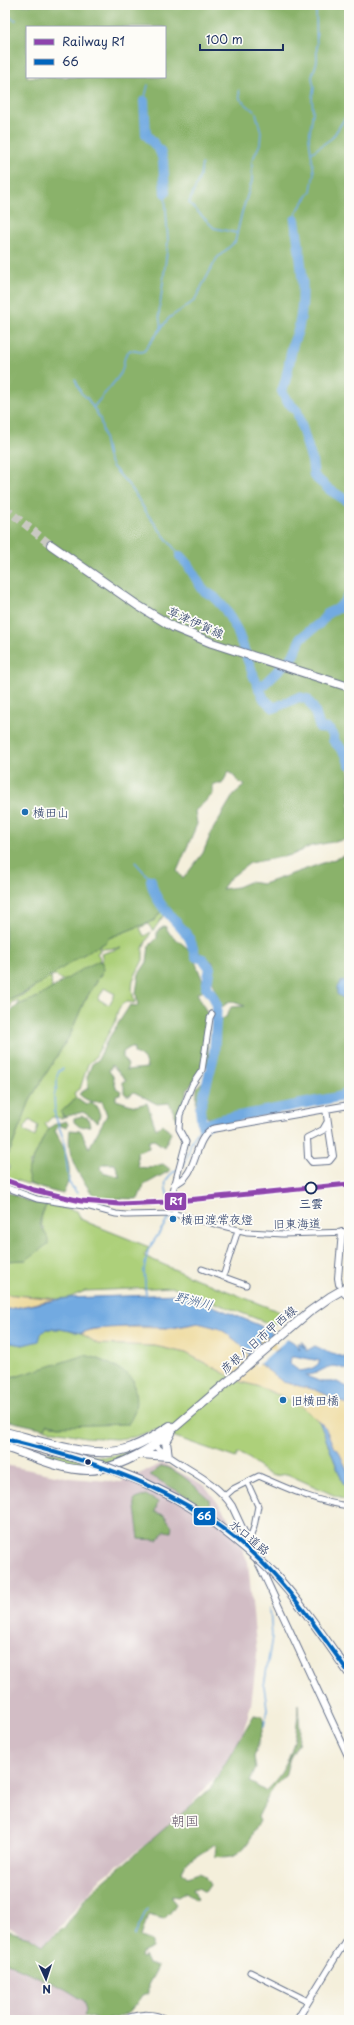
<svg xmlns="http://www.w3.org/2000/svg" width="354" height="2025" viewBox="0 0 354 2025" font-family="'Playpen Sans','Klee One',sans-serif">
  <rect width="100%" height="100%" fill="#fdfcf7"/>
  <filter id="ink" filterUnits="userSpaceOnUse"><feTurbulence type="fractalNoise" baseFrequency=".025" numOctaves="2"/><feDisplacementMap in="SourceGraphic" scale="8" xChannelSelector="R" yChannelSelector="G"/><feConvolveMatrix kernelMatrix="1 2 1 2 8 2 1 2 1" color-interpolation-filters="sRGB"/></filter>
  <filter id="wash" filterUnits="userSpaceOnUse"><feTurbulence type="fractalNoise" baseFrequency=".012" numOctaves="4" result="noise"/><feDisplacementMap in="SourceGraphic" scale="16" xChannelSelector="R" yChannelSelector="G"/><feGaussianBlur stdDeviation="0.9" result="paint"/><feColorMatrix in="noise" values="0 0 0 0 0 0 0 0 0 0 0 0 0 0 0 0 0 1.4 0 .05"/><feComposite in="paint" operator="in"/></filter>
  <g filter="url(#wash)">
    <rect width="100%" height="100%" fill="#f4efdb"/>
    <path fill="#d2bdc5" d="M163,1463l42,23 21,28 22,48 9,92 -6,51 -10,34 -22,34 -40,45 -81,63 -54,66 -39,-22v-460l65,13 51,4z
      M5,1950l79,48 3,13 -5,9h-77z"/>
    <path fill="#add07a" stroke="#64806c" fill-rule="evenodd" d="M168,908l3,4h-5l-13,19 -5,-7 -8,4 4,8 7,-4 -8,16v12l-10,20 -1,10 3,13c-3,0 -5,-1 -7,-1 -8,0 -12,11 -12,18l-22,39 -6,5 -8,25 -6,4 2,5 -15,14 2,6 -11,-1 -7,7 4,6 -4,4 -8,19 -8,11 1,20 14,5 -39,-12v-8h4v-3l-4,-3v-4l6,-10 20,-51 39,-63 14,-33 20,-33 -3,-8 2,-3 -2,-4 20,-6 -20,1 -2,-3 10,-8 46,-18 7,-11zM104,988l11,6 -6,11 -11,-6zM30,1120l8,6 -3,11 -12,-7z
      M98,946l2,5 -3,2 3,5 -1,3 -35,20 -8,-5 -5,1 1,12 -14,8 -20,8v-4l-6,1 -2,6 -5,3v-9l20,-8 36,-26z
      M47,1204l30,7 4,8 8,4 60,24 -5,9 43,19 98,39 -12,11 -99,-38 -89,4 -17,7 -12,1 -51,-5v-33l21,-1 18,-32 -3,-3v-8z
      M46,1329h14l21,4 17,11 57,2 31,7 55,29 16,4 22,9 25,13 15,13 24,62 6,6v13l-62,-28 -13,2 -10,-4 -14,-13 -12,-6 -2,5 -81,-28 -21,7 -18,2 -31,-2 -40,-8 1,-5 14,2 -42,-50 -13,1v-35l18,3z
      M5,1443l31,9 71,5 32,-8 -23,16 -44,3z"/>
    <path fill="#8ab26a" stroke="#527064" fill-rule="evenodd" d="M5,5h344v834l-38,7 -19,9 -42,8 -20,15 -8,11 15,-2 12,-5 14,2 86,-30v239l-136,27 -14,-8 -3,-5 1,-20 8,-8 6,-15 2,-40 13,-7 5,-10 14,-1 -15,-5 -9,7 -9,-29 1,-17 -10,-5 -35,-49 -6,2 -7,10 -46,18 -4,5c-36,16 -64,45 -100,59zM27,27h138v50h-138zM229,771l10,11 6,3 -11,9 -22,37 -9,22 -20,26 -6,-8 20,-47 -2,-13 18,-17v-10h9z
      M165,926l5,8 21,17 13,33 -2,8 -5,1 12,24 -3,23 3,20 -21,29 -11,30 -8,-16 -12,1 -23,-12 -4,3h-4l-2,-2v-7l-2,-4 4,-2 -14,-15 -3,6 4,5 3,12 5,3 -1,3 -4,1v5l19,6 12,-3 9,26 7,-5 8,9 -7,14 -10,-7 -5,1v7l-12,4 1,15 10,1 15,-4 8,6 -27,15 -6,14 -43,-1c-16,-24 -29,-38 -25,-68l11,1 8,17 18,-33 -5,-14c-9,2 -16,0 -23,-7l9,-6 -1,-11 5,-13 6,-4 9,-19 23,-36 8,1 -2,-13 3,-19 8,-12 2,-16 8,-8v-7zM129,1048h5v5c8,3 12,7 13,15l-21,2 2,-5 -5,-7v-6zM103,1164h12l5,13 -17,-5 -3,-4z
      M99,961h2l3,8 -20,33 -14,33 -39,63 -20,51 -6,10v-135l2,-1 -2,-6 13,-12 20,-8 48,-30z
      M76,1098l10,7 5,-2 6,3 3,9 -2,7 -15,-10 -19,5 -3,-5z
      M82,1116l6,2 2,8 -10,1 -6,-5v-4z
      M66,1121l2,3 -1,3h-3l-5,-2 -4,6c8,14 16,31 14,47 -1,5 -4,11 -6,16l-19,-5 -14,-5 -3,-11 18,-39 8,-9z
      M5,1191l25,11 17,2c-3,6 -9,15 -6,22 3,7 8,9 7,18l-22,16 -21,1z
      M85,1355c18,5 34,12 48,24 3,17 6,30 -5,45l-68,2 -13,-2 -2,5 -40,-9v-43l13,-1z
      M162,1466c18,4 33,21 47,33l1,11 -60,-35z
      M146,1495l12,7 -3,10 9,3 8,11 -1,6 -6,-1 -7,9 -19,-1 -5,-39z
      M298,1704l2,26 -2,14 -8,14 -5,18 -12,11 -15,30 2,4c-12,21 -17,40 -45,35l1,-11 -1,-1 -29,19 -4,8 5,6 12,-4 5,2 6,10 -5,7 -7,-4 -5,1 5,10 -2,1 -10,-8 -8,5 -6,-1 -1,2 5,6 -6,9 -6,6 -16,-4 -7,22 11,4v7l-11,5 -1,4 3,1 1,-3 4,9 10,3 -10,18v9l-6,2c-13,22 -35,29 -58,19l2,-5 -3,-10 -18,-11 -60,-27v-32l24,7 14,8 23,-19 22,-31 122,-106 44,-74 8,1 2,9 -10,32 2,11 -6,14 15,9c26,-22 33,-55 33,-87z"/>
    <path fill="#eeda9e" stroke="#84847e" d="M5,1294l51,5 -51,11z
      M198,1323l20,5 7,4 15,12 12,14 31,24 33,8 33,15v69l-16,-28 -8,-19 -21,-19 -25,-13 -22,-9 -16,-4 -55,-29 -31,-7 -57,-2 -17,-11c29,-10 59,-4 89,-5 9,-1 19,-3 28,-5z
      M259,1333l17,7 3,6 -1,4 -4,2 -12,-4 -3,-5z"/>
    <path fill="#72aae1" stroke="#466ca0" fill-rule="evenodd" d="M349,980v15l-3,5 -9,-6v-7l5,-6z
      M179,1294l29,10 60,25c7,12 22,4 32,21l-2,-7h2l4,5 -3,-7h1l4,7v3l9,-5 17,8 17,4v12c-19,-6 -16,-5 -33,3 -3,2 -9,2 -12,2l17,7h16l12,6v17l-33,-15 -33,-8 -31,-24 -12,-14 -15,-12 -7,-4 -20,-5 -28,5 -30,-2 -47,3 -12,4 -21,-4h-14l-5,5 -2,7 -16,4 -18,-3v-32l63,-12zM260,1333l16,7 3,6 -1,4 -4,2 -12,-4 -3,-5zM294,1356l26,5c-4,8 -13,9 -21,10l-9,-7 1,-7z
      M319,1421l6,6 8,19 5,4 11,24v15l-6,-6z"/>
    <path fill="#f4efdb" d="M275,1333l15,4 -33,29 -9,-9 14,-13 1,2 9,3 4,-1 -1,-7 -6,-3z"/>
    <g fill="none" stroke-linecap="round" stroke-linejoin="round">
      <path stroke="#72aae1" stroke-width="1.5" d="M5,16l11,4
        M144,101l4,-16
        M311,153l21,-15 17,-26
        M202,164l-2,12 -11,27 25,25 23,5
        M295,220l2,-9 14,-20 3,-18 -5,-35 4,-26 -1,-14 2,-10 -2,-11 5,-16 -1,-51 -4,-5
        M161,328l-2,-14 9,-72 -3,-49
        M75,379l6,14 6,5 13,20 8,39 4,9 20,23 16,26 32,41
        M93,408c9,-12 20,-23 28,-35 4,-8 1,-17 9,-23l11,2 3,-1 25,-33 25,-17 23,-43 18,-16 7,-30 10,-31v-20l8,-17 1,-12 -5,-19 -16,-14 -1,-9
        M135,862l16,18
        M63,1069l-4,2 -2,5v10l-3,10 1,19 9,26 5,42 8,10
        M182,1167l5,-9 4,-16 11,-16
        M146,1297l-2,-27 4,-20 23,-35c2,-20 -17,-32 6,-45
        M264,1727l3,-18 -3,-23 8,-49 -2,-29
        M134,1936l13,-27"/>
      <path stroke="#72aae1" stroke-width="10" d="M144,101l2,33 14,17 3,9 2,33
        M295,220c5,36 12,70 4,106 -1,6 -4,12 -6,18 -4,16 -5,32 -11,47l4,9 11,11 15,50 2,15 16,14 19,12
        M180,556l8,9 15,25 11,7 11,12 12,21 17,47 10,22 10,9 25,-11 8,2 7,10 6,19 8,1 5,5v6l13,14 3,10
        M259,689l34,-33 8,-18 19,-15 8,-10 11,-5 10,-12
        M151,880c3,24 24,39 37,56 4,6 5,14 8,21l7,2 7,9 -4,20 6,6 5,11 -3,51 -14,53 2,17 16,-6 120,-23 11,-4"/>
    </g>
  </g>
  <g filter="url(#ink)">
    <g fill="none" stroke-linecap="round" stroke-linejoin="round">
      <path stroke="#c9c9c2" stroke-width="8" stroke-dasharray="8 4" stroke-linecap="butt" d="M5,508l46,37"/>
      <g stroke="#67728a" stroke-width="7">
        <path id="minor" d="M5,1187l32,12 53,8 26,7 10,1 49,-1 72,18 36,2 66,-2
          M175,1214l-2,-23 13,-49 -7,-13 1,-14 12,-30 10,-15 8,-52 2,-4
          M202,1269l44,16
          M223,1277l15,-47
          M247,1482l11,24 -4,21 -5,14
          M225,1496l8,-7 26,-13c30,13 57,26 90,30
          M250,1972l58,29
          M119,2020c17,-6 32,-9 49,0"/>
      </g>
      <g stroke="#67728a" stroke-width="8">
        <path id="tertiary" d="M326,1109l7,47 -4,5 -17,1 -4,-5 -1,-19 16,-8 4,-7
          M174,1184c25,-8 18,-43 38,-55l137,-24
          M339,1284l-1,-6 4,-46
          M345,1294l4,3
          M154,1445c25,23 59,32 78,61l117,252
          M297,2020l52,-85"/>
      </g>
      <g stroke="#67728a" stroke-width="10">
        <path id="primary" d="M51,545l86,60 36,22 39,16 137,44
          M5,1432c36,9 91,30 127,15 13,-5 26,-13 38,-21
          M5,1447c63,22 87,39 149,-2l155,-133 21,-15 19,-11
          M141,1454l27,2 -2,-14 5,-9"/>
      </g>
      <g stroke="#67728a" stroke-width="10">
        <path id="trunk" d="M5,1439l30,8
          M141,1481l36,18 28,17"/>
      </g>
      <use href="#minor" stroke="#fff" stroke-width="5"/>
      <use href="#tertiary" stroke="#fff" stroke-width="6"/>
      <use href="#primary" stroke="#fff" stroke-width="8"/>
      <use href="#trunk" stroke="#fff" stroke-width="8"/>
      <g stroke="#67728a" stroke-width="10" stroke-linecap="butt">
        <path id="trunk-bridge" d="M35,1447l66,18 40,16
          M205,1516c24,18 47,36 68,57 29,31 52,66 76,100"/>
      </g>
      <use href="#trunk-bridge" stroke="#fff" stroke-width="8"/>
      <g stroke="#fdfcf7" stroke-width="7">
        <path id="bus-1" d="M5,1439c101,25 197,56 269,136 28,30 51,65 75,98"/>
      </g>
      <use href="#bus-1" stroke="#0065bd" stroke-width="4"/>
      <g stroke="#fdfcf7" stroke-width="8">
        <path id="rail-1" d="M5,1180l29,10 47,11 39,3 47,-2 182,-18"/>
      </g>
      <use href="#rail-1" stroke="#8e44ad" stroke-width="5"/>
    </g>
  </g>
  <g fill="#1f6fb2" stroke="#fdfcf7" stroke-width="1.5">
    <circle cx="25" cy="812" r="4"/>
    <circle cx="173" cy="1219" r="4"/>
    <circle cx="283" cy="1400" r="4"/>
  </g>
  <circle fill="#fdfcf7" stroke="#1b2f5e" stroke-width="2" cx="311" cy="1188" r="5.5"/>
  <circle fill="#1b2f5e" stroke="#fdfcf7" stroke-width="1.5" cx="88" cy="1462" r="3.5"/>
  <g text-anchor="middle" dominant-baseline="central" stroke-width="3.5" stroke-linejoin="round" paint-order="stroke">
    <g font-size="12" fill="#1b2f5e" stroke="#fdfcf7">
      <text transform="translate(196 622) rotate(24)">草津伊賀線</text>
      <text transform="translate(297 1223) rotate(-1)">旧東海道</text>
      <text transform="translate(258 1339) rotate(-41)">彦根八日市甲西線</text>
      <text transform="translate(250 1537) rotate(40)">水口道路</text>
    </g>
    <g font-size="12" fill="#1b2f5e" stroke="#fdfcf7" text-anchor="start">
      <text x="33" y="812">横田山</text>
      <text x="181" y="1219">横田渡常夜燈</text>
      <text x="291" y="1400">旧横田橋</text>
    </g>
    <g font-size="12" font-weight="bold" fill="#1b2f5e" stroke="#fdfcf7">
      <text x="311" y="1203">三雲</text>
    </g>
    <g font-size="13" font-style="italic" fill="#395a8c" stroke="#fdfcf7">
      <text transform="translate(194 1300) rotate(14)">野洲川</text>
    </g>
    <g font-size="14" fill="#695c6e" stroke="#fdfcf7">
      <text x="185" y="1820">朝国</text>
    </g>
  </g>
  <g stroke="#fdfcf7" stroke-width="1.5">
    <rect x="164" y="1192" width="23" height="19" rx="4" fill="#8e44ad"/>
    <rect x="193" y="1507" width="23" height="19" rx="4" fill="#0065bd"/>
  </g>
  <g font-size="11" text-anchor="middle" font-weight="bold" fill="#fff">
    <text x="176" y="1205">R1</text>
    <text x="204" y="1520">66</text>
  </g>
  <rect width="354" height="2025" fill="none" stroke="#fdfcf7" stroke-width="20"/>
  <rect x="26" y="26" width="140" height="52" fill="#fdfcf7" stroke="#a3aaba"/>
  <rect x="34" y="39" width="20" height="6" fill="#8e44ad" stroke="#a3aaba"/>
  <text x="62" y="46" font-size="12" fill="#1b2f5e">Railway R1</text>
  <rect x="34" y="59" width="20" height="6" fill="#0065bd" stroke="#a3aaba"/>
  <text x="62" y="66" font-size="12" fill="#1b2f5e">66</text>
  <g transform="translate(46 1979) rotate(177)" stroke="#fdfcf7" stroke-width="3" paint-order="stroke">
  <path d="M0-3L7 15L0 10L-7 15Z" fill="#1b2f5e"/>
  <text y="-6" font-size="11" font-weight="bold" text-anchor="middle" fill="#1b2f5e">N</text>
  </g>
  <path d="M200 44v6h83v-6" fill="none" stroke="#1b2f5e" stroke-width="2"/>
  <text x="206" y="44" font-size="12" fill="#1b2f5e" stroke="#fdfcf7" stroke-width="3" paint-order="stroke">100 m</text>
</svg>
